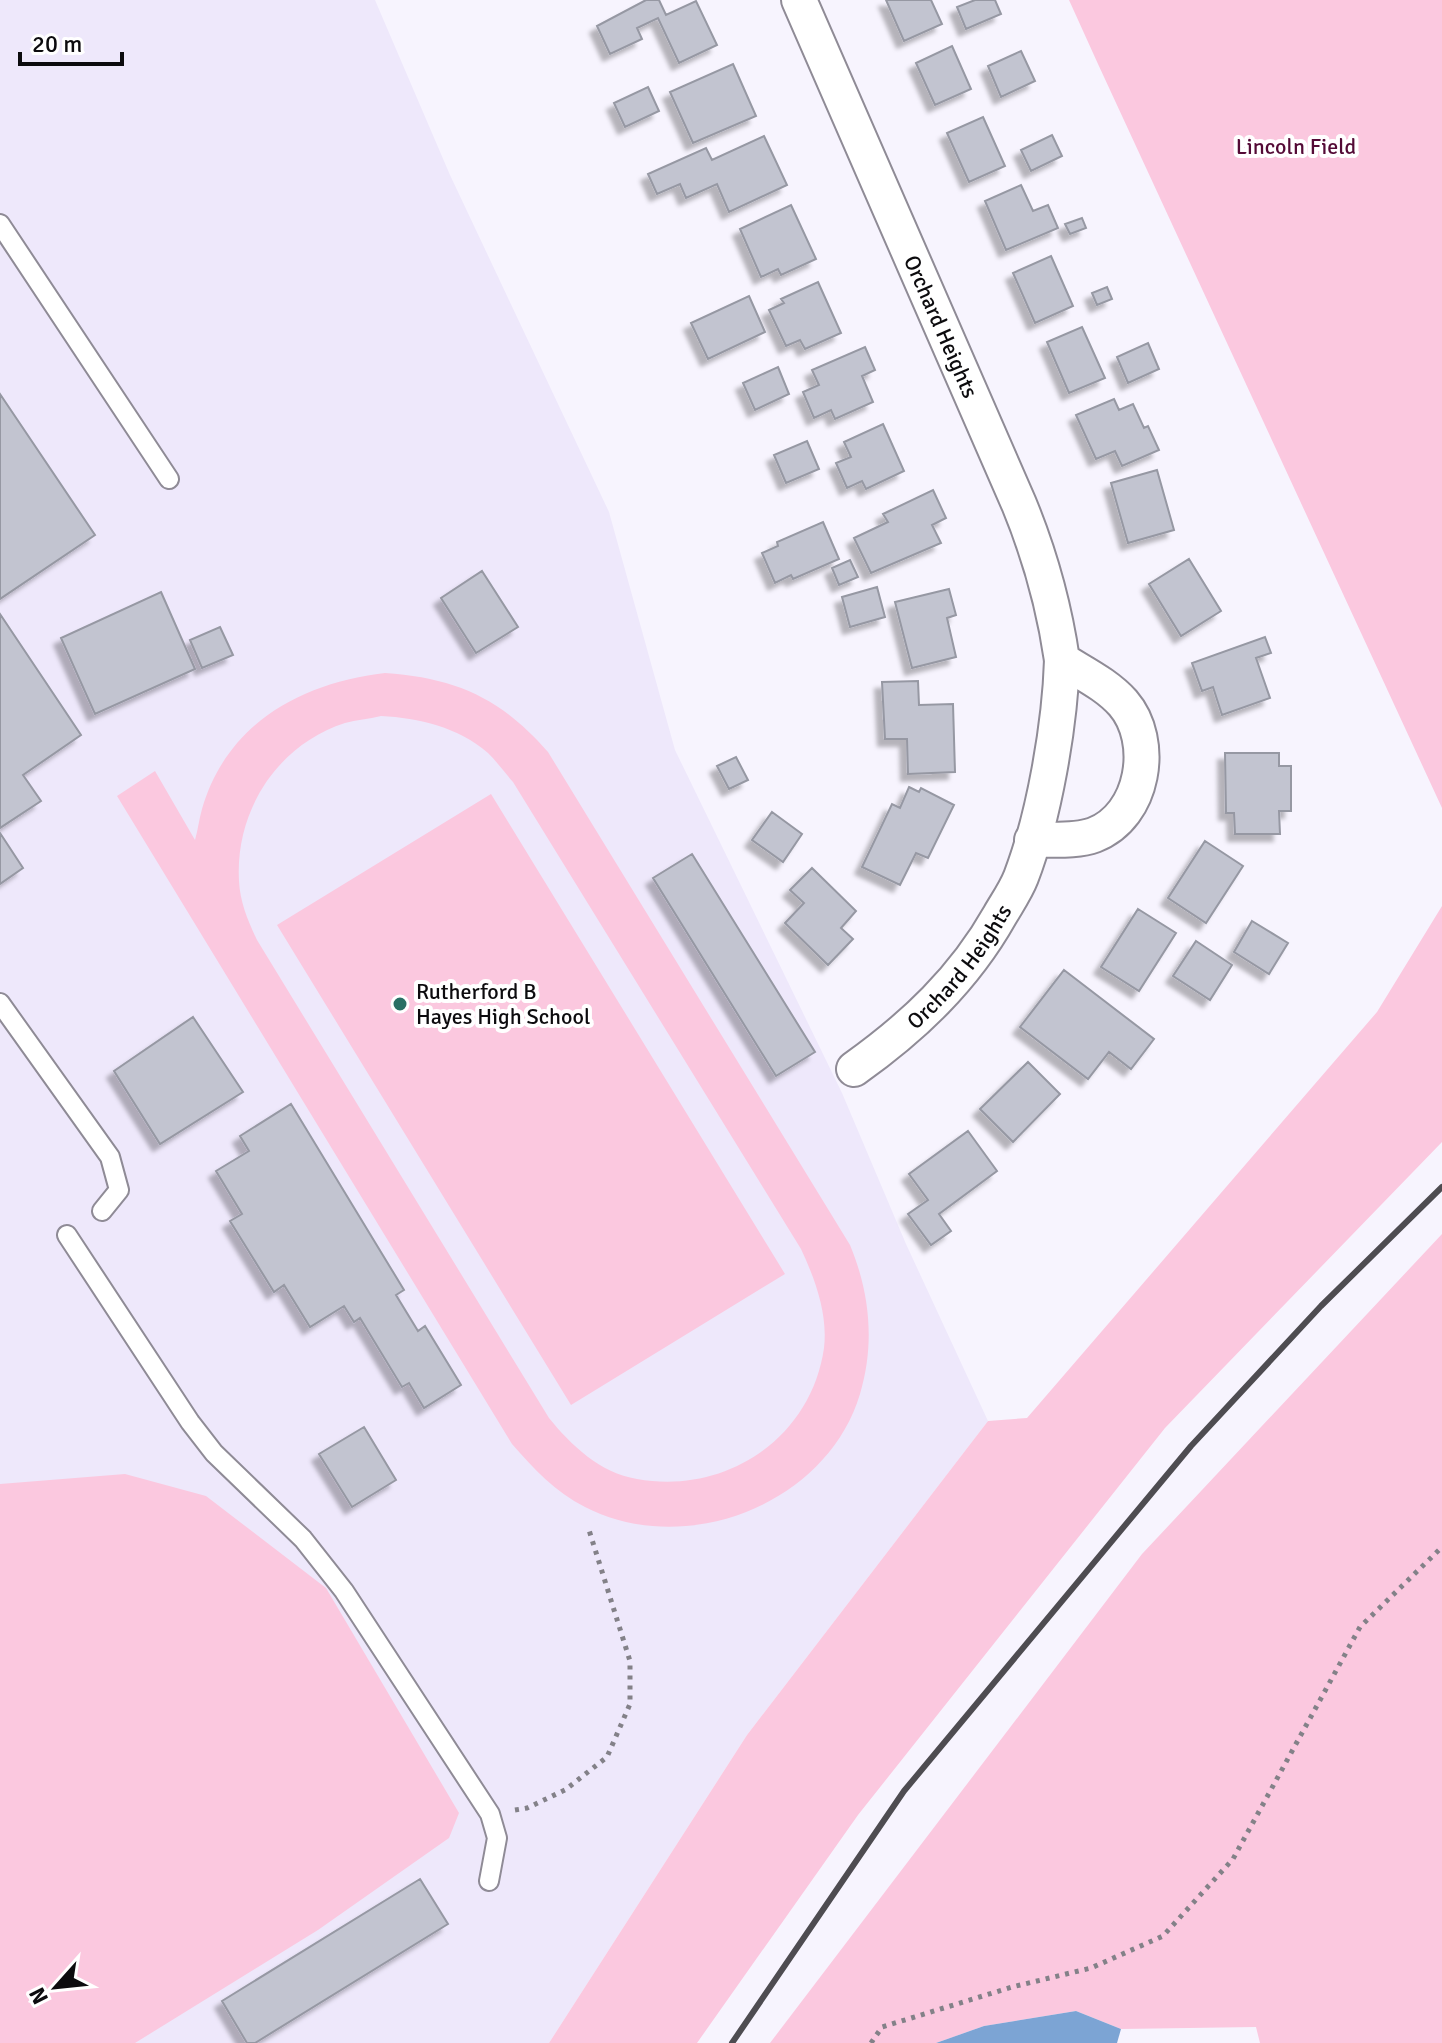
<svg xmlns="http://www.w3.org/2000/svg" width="1442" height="2043" viewBox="0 0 1442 2043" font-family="Signika,sans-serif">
  <defs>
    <filter id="shadow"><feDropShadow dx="-7" dy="7" stdDeviation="2" flood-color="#0004"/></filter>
  </defs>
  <rect width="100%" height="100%" fill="#f7f4fe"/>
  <path fill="#eee8fb" d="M0,0h375l75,175 159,337 66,238 167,343 64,151 82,177 -241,314 -198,308h-549z"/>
  <path fill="#fbc8df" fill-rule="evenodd" d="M1069,0h373v808l-344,-744z
    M385,673c71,5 116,25 163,79l302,493c20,48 25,99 10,149 -33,110 -174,165 -275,113 -30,-15 -51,-38 -73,-63l-395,-648 38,-25 40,69c3,-10 4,-21 7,-31 25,-86 99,-126 183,-136zM381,716c38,2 77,11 107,37 9,9 17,20 25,29l288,467c14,30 27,65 23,99 -13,91 -99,147 -187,131 -37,-6 -66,-34 -88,-61l-292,-478c-9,-19 -17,-38 -18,-59 -4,-70 38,-136 106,-158 11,-3 24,-4 36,-7z
    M491,794l294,480 -214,131 -294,-480z
    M1442,906v236l-277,286 -307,387 -161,228h-148l198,-308 221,-288 20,-26 39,-3 350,-406z
    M1442,1234v809h-182l-4,-16 -135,2 -45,-18 -92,15 -48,17h-166l372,-489z
    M125,1474l81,22 120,92 133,225 -10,25 -131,92 -183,113h-135v-559z"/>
  <path fill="#7ca4d4" d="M1076,2011l45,18 -4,14h-181l48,-17z"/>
  <path fill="#c2c4d0" stroke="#9698a3" stroke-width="2" filter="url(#shadow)" d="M646,0h13l7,15 30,-14 21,44 -38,18 -21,-45 -21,10 5,11 -32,15 -13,-28z
    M886,0h45l11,24 -38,17z
    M975,0h20l6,14 -35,15 -9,-22z
    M952,46l19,43 -36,16 -19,-42z
    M1021,51l14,30 -34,16 -13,-31z
    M733,64l23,52 -63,27 -23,-51z
    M648,87l11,24 -34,16 -11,-24z
    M983,117l22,49 -36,16 -22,-49z
    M1052,135l10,21 -31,15 -10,-21z
    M764,136l23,49 -58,27 -12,-28 -31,14 -6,-14 -23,10 -9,-20 58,-26 6,12z
    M1021,185l12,26 15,-6 10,23 -52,22 -21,-49z
    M791,205l25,54 -35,16 -3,-6 -17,8 -21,-48z
    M1082,218l4,10 -16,6 -5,-10z
    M1051,256l22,50 -38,17 -22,-50z
    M818,282l23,51 -36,16 -5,-9 -14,6 -17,-36 15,-7 -3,-4z
    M1107,287l5,12 -15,6 -5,-12z
    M749,296l16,36 -57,27 -17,-36z
    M1082,327l23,51 -36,15 -22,-51z
    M1148,343l11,26 -31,14 -11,-26z
    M865,347l10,23 -13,6 11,26 -38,17 -4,-9 -17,8 -11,-26 16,-7 -7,-15z
    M778,367l11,27 -34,16 -12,-27z
    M0,394l95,141 -95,64z
    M1114,399l5,11 14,-6 11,24 4,-2 11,24 -37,16 -7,-15 -19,8 -20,-44z
    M883,424l21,47 -38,18 -4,-8 -15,7 -11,-25 15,-6 -7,-15z
    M807,441l12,28 -33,14 -12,-28z
    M1157,470l17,60 -46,13 -17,-60z
    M933,490l13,28 -14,7 9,18 -70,30 -17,-35 34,-16 -5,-8z
    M823,522l16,37 -46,20 -2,-4 -16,8 -13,-30 16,-7 -1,-4z
    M1189,559l32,52 -40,25 -32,-52z
    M850,560l8,17 -19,8 -7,-17z
    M482,571l36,56 -42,26 -35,-55z
    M877,587l8,30 -35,10 -8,-30z
    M949,589l7,26 -9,3 9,39 -44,11 -17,-66z
    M161,592l34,77 -100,45 -34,-76z
    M0,614l81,121 -58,40 18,26 -41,27z
    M220,627l13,28 -31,13 -12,-28z
    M1265,637l6,16 -15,5 14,40 -48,17 -9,-28 -11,4 -10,-28z
    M918,681l1,24 34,-1 2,68 -47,2 -1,-35h-22l-3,-57z
    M1225,753h54v13h12v45h-12l1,23h-45l-1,-21h-8z
    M736,757l12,23 -19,9 -12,-23z
    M909,787l10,5 2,-4 33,17 -26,53 -12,-5 -16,32 -38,-18 30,-63 8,4z
    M772,812l30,22 -19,28 -31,-22z
    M0,833l23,35 -23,16z
    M1205,841l38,25 -37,57 -38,-25z
    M692,854l123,198 -39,24 -123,-198z
    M812,868l44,43 -15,17 12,11 -25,26 -43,-42 19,-20 -14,-13z
    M1138,909l38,24 -37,58 -38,-24z
    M1252,921l36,22 -19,31 -35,-22z
    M1196,941l36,24 -22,35 -37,-24z
    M1064,970l90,69 -23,30 -22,-17 -21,27 -68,-52z
    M193,1017l50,75 -83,52 -46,-73z
    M1028,1062l32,32 -47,48 -33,-33z
    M291,1104l113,186 -8,5 22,36 7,-5 36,59 -37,23 -15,-25 -7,4 -42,-69 -6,4 -10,-16 -34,21 -26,-42 -10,7 -44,-71 12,-7 -26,-43 33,-20 -9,-15z
    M968,1131l29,40 -58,43 12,17 -20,14 -23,-31 20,-14 -19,-26z
    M364,1427l32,53 -44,27 -33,-53z
    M420,1879l28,45 -193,119h-8l-25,-42z"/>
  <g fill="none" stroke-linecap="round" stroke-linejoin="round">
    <g stroke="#8f8b96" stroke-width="22">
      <path id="lane" d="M0,224l169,255
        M0,1003l110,154 9,33 -17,21
        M67,1235l123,187 24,31 89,86 41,52 146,223 7,24 -8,43"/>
    </g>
    <g stroke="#8f8b96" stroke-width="38">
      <g id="street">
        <path id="s1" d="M799,0l220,504c21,51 35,101 43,156 20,13 44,24 61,43 33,38 21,113 -29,132 -19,7 -43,4 -62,5"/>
        <path id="s2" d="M854,1069c59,-42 110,-90 146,-154 7,-12 16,-25 21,-38 23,-60 39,-152 41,-217"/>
      </g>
    </g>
    <path stroke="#838188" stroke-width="5" stroke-dasharray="4 6" stroke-linecap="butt" d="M515,1810l12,-2 38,-18 42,-33 23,-53v-43l-41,-131
      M871,2043l11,-16 130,-40 79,-19 72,-32 70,-77 127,-232 82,-80"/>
    <use href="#lane" stroke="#fff" stroke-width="18"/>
    <use href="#street" stroke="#fff" stroke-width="34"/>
    <path stroke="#4e4c51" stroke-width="6" d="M732,2043l172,-252 287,-345 130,-140 121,-119"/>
  </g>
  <circle fill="#296f64" stroke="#fff" stroke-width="3" cx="400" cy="1004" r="8"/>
  <g text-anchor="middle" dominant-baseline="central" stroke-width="8" stroke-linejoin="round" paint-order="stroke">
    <g font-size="22" fill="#540a36" stroke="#fff">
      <text x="1296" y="146">Lincoln Field</text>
    </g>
    <g font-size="22" fill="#0c0b0e" stroke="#fff">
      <text stroke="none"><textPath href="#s1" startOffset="356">Orchard Heights</textPath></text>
      <text stroke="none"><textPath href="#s2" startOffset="148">Orchard Heights</textPath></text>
    </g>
    <g font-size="22" fill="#0c0b0e" stroke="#fff" text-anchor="start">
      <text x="416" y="991">Rutherford B<tspan x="416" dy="25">Hayes High School</tspan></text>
    </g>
  </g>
  <g transform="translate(56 1987) rotate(243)" stroke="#ffffff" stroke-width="6" paint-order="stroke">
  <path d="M0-6L14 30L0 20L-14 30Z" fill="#0c0b0e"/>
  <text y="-12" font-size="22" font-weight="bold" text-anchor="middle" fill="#0c0b0e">N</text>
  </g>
  <path d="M20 52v12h102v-12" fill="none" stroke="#0c0b0e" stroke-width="4"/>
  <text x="32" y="52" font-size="24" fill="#0c0b0e" stroke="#ffffff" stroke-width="6" paint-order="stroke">20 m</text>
</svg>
